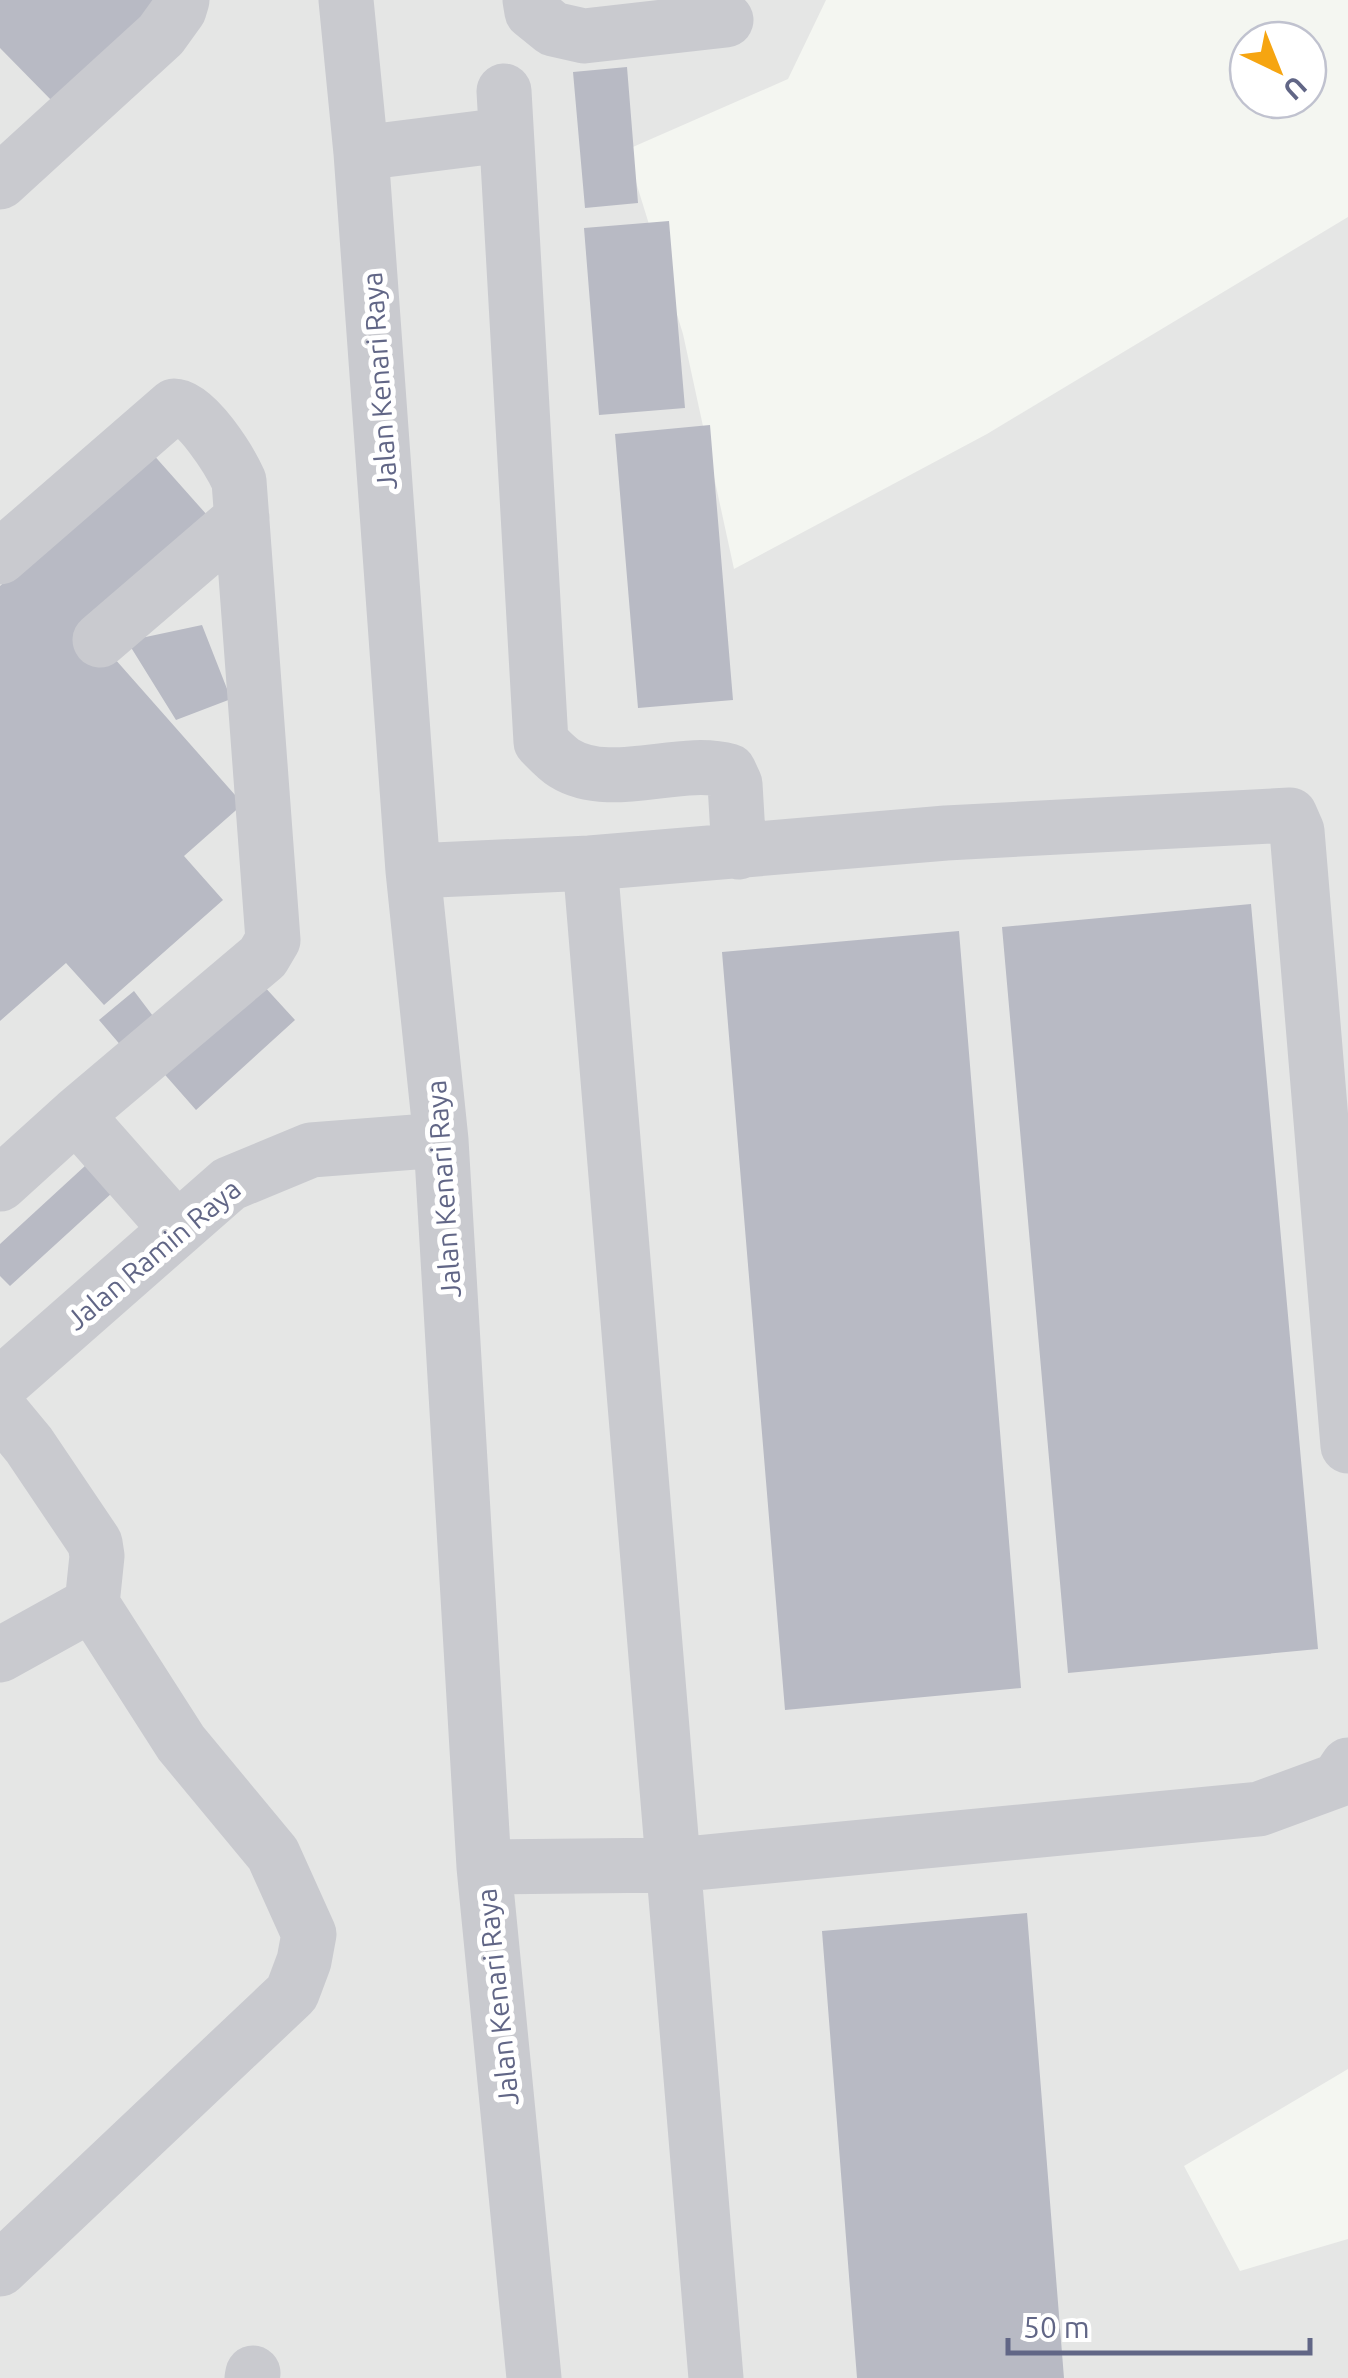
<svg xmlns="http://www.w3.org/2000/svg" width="1348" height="2378" viewBox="0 0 1348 2378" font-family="Ubuntu,sans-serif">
  <rect width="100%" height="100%" fill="#f4f6f1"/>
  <path fill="#e5e6e5" d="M0,0h826l-38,79 -162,71 57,184 51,235 253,-135 361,-217v1852l-164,97 56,105 108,-32v139h-1348z"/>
  <path fill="#b8bac4" d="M0,0h161l-106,104 -55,-56z
    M627,67l11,136 -53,5 -12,-136z
    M669,221l16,187 -86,7 -15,-187z
    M710,425l23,275 -95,8 -23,-274z
    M151,452l64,72 -123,109 151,171 -59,52 39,44 -119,105 -38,-42 -66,58v-435z
    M202,625l29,74 -55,21 -49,-79z
    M1251,904l67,745 -250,24 -66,-746z
    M959,931l62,757 -236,22 -63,-758z
    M250,971l45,49 -99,90 -44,-50z
    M134,991l22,29 -33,28 -24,-28z
    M98,1154l26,28 -114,104 -10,-10v-32z
    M1027,1913l37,465h-207l-35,-447z"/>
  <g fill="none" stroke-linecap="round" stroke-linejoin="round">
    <path stroke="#c9cacf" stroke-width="55" d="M346,0l15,153 52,718 28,269 43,727 50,511
      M530,0l2,12 21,17 31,7 142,-16
      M504,91l37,651c7,7 15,16 23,21 46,29 116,-6 165,8l6,13 4,68
      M361,153l143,-18
      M0,182l161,-147 18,-25 3,-10
      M0,557l174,-151c22,0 56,55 65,75l34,459 -10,17 -187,158 100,113
      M100,640l142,-122
      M413,871l177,-8
      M0,1184l76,-69
      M0,1385l229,-201 82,-34 130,-10
      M0,1410l29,35 66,98 2,13 -5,48 89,139 92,111 36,80 -5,27 -12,32 -292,276
      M0,1655l92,-51
      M484,1867l191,-2 584,-56 79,-29 10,-15
      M252,2378l1,-5
      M716,2378l-126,-1515 356,-30 344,-18 7,16 51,615"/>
  </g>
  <g text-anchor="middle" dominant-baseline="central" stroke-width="10" stroke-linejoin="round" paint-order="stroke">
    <g font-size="28" fill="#616686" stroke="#fff">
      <text transform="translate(379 381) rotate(-94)">Jalan Kenari Raya</text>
      <text transform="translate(443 1189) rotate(-94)">Jalan Kenari Raya</text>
      <text transform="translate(153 1254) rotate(-40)">Jalan Ramin Raya</text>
      <text transform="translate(497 1997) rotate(-96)">Jalan Kenari Raya</text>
    </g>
  </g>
  <g transform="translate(1278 70) rotate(137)"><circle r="48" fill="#ffffff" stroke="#c0c2cf" stroke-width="2.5"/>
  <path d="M0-8L18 38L0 25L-18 38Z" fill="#f6a511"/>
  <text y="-15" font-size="28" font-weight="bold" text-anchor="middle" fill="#616686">U</text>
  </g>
  <path d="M1008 2338v15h302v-15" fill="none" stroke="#616686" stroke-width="5"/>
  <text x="1023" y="2338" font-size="30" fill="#616686" stroke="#ffffff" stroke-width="8" paint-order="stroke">50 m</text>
</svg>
